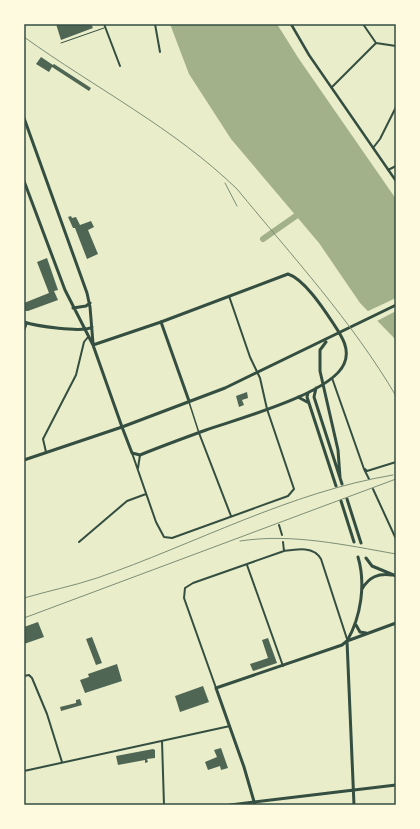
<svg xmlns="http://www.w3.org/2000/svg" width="420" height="829" viewBox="0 0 420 829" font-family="'Libre Baskerville',serif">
  <rect width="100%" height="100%" fill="#e9edc9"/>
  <path fill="#a3b18a" d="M170,24h107l22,35 97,140v141l-36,-37 -41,-60 -88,-104 -42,-65z"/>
  <path fill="#e9edc9" d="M396,298v13l-21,11 -9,-10z"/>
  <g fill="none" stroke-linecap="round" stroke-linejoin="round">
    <path stroke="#a3b18a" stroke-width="6" d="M263,239l40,-28"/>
  </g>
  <path fill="#4f6655" d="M56,24h35l2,4 -32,12z
    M41,57l12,8 1,-1 37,24 -2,3 -37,-24 -3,5 -13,-8z
    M71,216l1,2 4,-1 4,8 11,-4 3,6 -6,3 10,24 -11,5 -12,-31h-2l-5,-11z
    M47,258l11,32 -4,1 4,9 -30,11h-4v-8l25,-10 -12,-31z
    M247,392l1,6 -6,2 2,5 -5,2 -3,-11z
    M38,622l6,15 -20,7v-17z
    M92,637l10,26 -6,2 -10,-26z
    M268,638l9,25 -24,8 -3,-7 18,-6 -6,-18z
    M117,664l5,17 -37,12 -5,-13 9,-3 -1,-3z
    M203,686l6,16 -29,10 -5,-16z
    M80,699l2,6 -21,6 -1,-4 16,-4v-3z
    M221,748l7,20 -7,2 -1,-4 -12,4 -3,-8 12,-5 -3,-7z
    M153,749l2,1v8l-8,1 1,3 -3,1v-3l-27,5 -2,-9z"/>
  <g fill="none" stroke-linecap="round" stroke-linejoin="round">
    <path stroke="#344e41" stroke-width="1" d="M61,43l43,-15"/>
    <path stroke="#344e41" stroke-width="1.5" d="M189,402l10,31"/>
    <path stroke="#344e41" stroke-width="2" d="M104,24l16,42
      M155,24l5,28
      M363,24l13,19
      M376,43l20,3
      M332,87l44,-44
      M373,148l7,-9 16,-32
      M388,170l8,-4
      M24,331l3,-8
      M332,378l32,91 5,10
      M199,433l32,83
      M46,452l-3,-13 33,-64 8,-33 4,-5
      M132,453l24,69 8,15 8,1 116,-42 6,-7 -27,-80 -7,-31 -10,-21 -21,-61
      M138,468l2,-13
      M365,469l2,2 29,-9
      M373,489l23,50
      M279,525l3,10
      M79,542l48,-41 19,-7
      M283,542l1,9
      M247,565l36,101
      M24,676l5,-1 3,3 15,36 15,48
      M216,688l-32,-90 1,-10 8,-5 91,-32c13,-2 30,-5 37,8l26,80
      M162,741l2,64
      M24,771l206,-45"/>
    <path stroke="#344e41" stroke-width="2.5" d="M291,24l18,31 87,126"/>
    <path stroke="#344e41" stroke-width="3" d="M24,118l63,175 3,14 3,36
      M24,181l41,109 28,55 29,82
      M73,308l13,-2 4,-3
      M24,322c11,4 59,11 68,5
      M93,345l68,-23
      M354,790l42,-5
      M255,805l-11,-38 -28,-79 126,-43 5,-4"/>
    <path stroke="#344e41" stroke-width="3" d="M326,342l-6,8v21l18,79 2,27
      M316,388l-2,9 28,87
      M308,393l-1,4 29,89
      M298,397l11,6
      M122,427l10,26 8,2c22,-9 44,-17 66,-25 31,-11 125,-36 138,-66 7,-15 -3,-29 -11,-41 -10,-15 -29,-44 -45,-49l-127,48 28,79
      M24,460l98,-33 103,-39 171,-83
      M347,499l14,44
      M341,501l13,41
      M366,558l6,8 24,10
      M362,589c7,-12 16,-16 30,-14
      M356,625l4,7 6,1
      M347,641l7,164
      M347,641c14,-24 19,-57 11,-84
      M347,641l49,-18
      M230,805l124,-15"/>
    <path stroke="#7c8e77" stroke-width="1" d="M24,37c71,51 150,91 213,152 55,67 115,132 159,207
      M225,183l12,23
      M240,541c52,-8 105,4 156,13
      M24,598c24,-7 49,-12 73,-20 98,-34 193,-86 296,-103
      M24,618l372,-139"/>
  </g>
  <rect width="420" height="829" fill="none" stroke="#fefae0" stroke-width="50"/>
  <rect x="25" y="25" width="370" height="779" fill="none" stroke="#344e41" stroke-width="1.5"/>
</svg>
